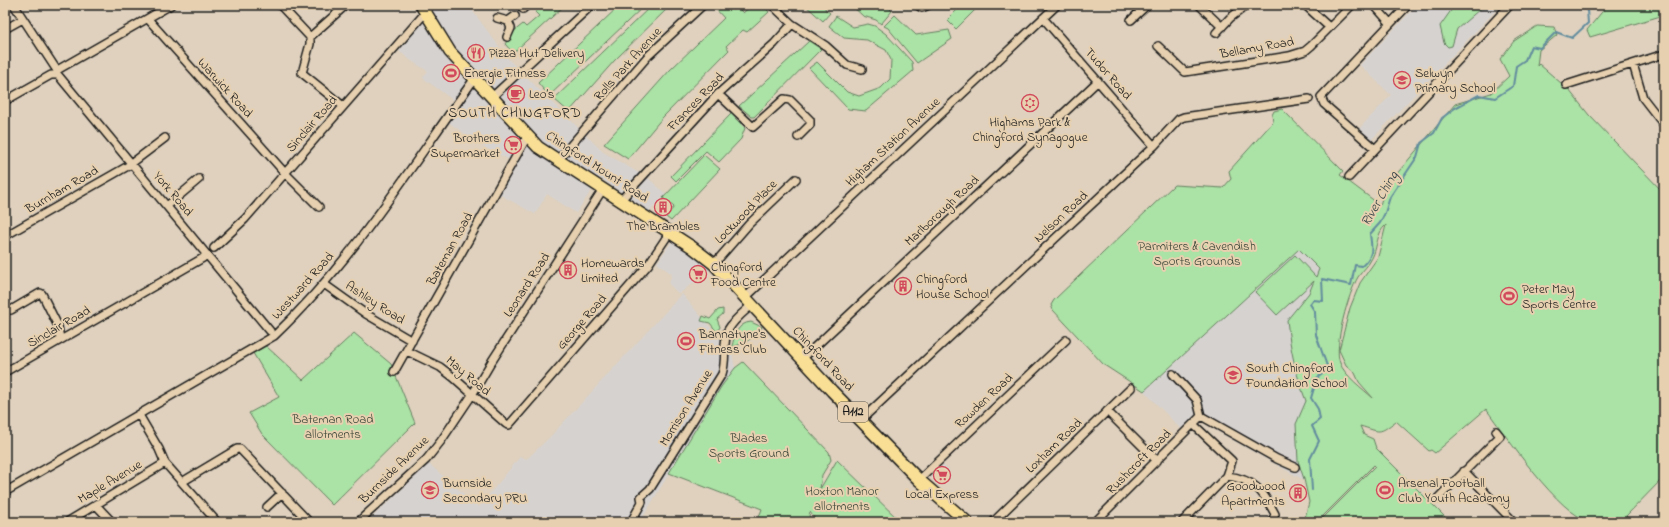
<svg xmlns="http://www.w3.org/2000/svg" width="1669" height="527" viewBox="0 0 1669 527" font-family="'Indie Flower',sans-serif">
  <rect width="100%" height="100%" fill="#dfd1be"/>
  <filter id="ink" filterUnits="userSpaceOnUse"><feTurbulence type="fractalNoise" baseFrequency=".025" numOctaves="2"/><feDisplacementMap in="SourceGraphic" scale="8" xChannelSelector="R" yChannelSelector="G"/><feConvolveMatrix kernelMatrix="1 2 1 2 8 2 1 2 1" color-interpolation-filters="sRGB"/></filter>
  <g filter="url(#ink)">
    <path fill="#d6d2d0" d="M433,5h35l42,56 93,91 46,27 17,15 -17,18 -49,-34 -24,35 -29,-19 -12,20 -38,-21 13,-33 -26,-13 -43,-30 12,-17 -30,-22 5,-7 -15,-9 -14,-11 36,-44z
      M1417,5h84l-130,135 -12,-11 32,-34 -31,-30z
      M673,240l16,11 21,18 -31,25 -10,-10 3,-10 -15,-11z
      M1299,249l24,25 -12,155 -2,54 -92,-52 -22,-15 -14,13 -37,-38z
      M682,294l50,59 3,15 -14,19 -81,135h-273l62,-58 50,43 41,-50 7,2 23,-22z
      M943,465l6,5 -10,13 -8,-7z"/>
    <path fill="#abe2a5" stroke="#647f60" fill-rule="evenodd" d="M543,5h22l-52,48 -8,-9 8,-12 10,-8 3,3 13,-11 -4,-4z
      M620,5h25l-96,91 -11,-13z
      M652,5h19l-56,55 -46,52 -15,-13z
      M715,5h20l8,8 9,-8h11l6,7 -22,20 -4,-2 -17,16 3,4 -66,67 -35,42 -24,-15 66,-74 54,-52 -11,-12z
      M805,5h21l-1,4 5,4 -7,8z
      M851,5h35l6,6 -11,13 -5,-4 -13,-4z
      M962,5h18l-24,24 -9,-9z
      M1459,5h31l-3,3 -7,1 -23,20 -5,17 -4,1 -4,-4 -4,-17 12,-17z
      M1614,5h50v10l-74,22 -3,-7 19,-23z
      M895,15l21,20 33,-5 3,9 -35,24 -29,-35 -4,-2z
      M836,16l17,11 15,-3 7,2 11,8 26,28 1,9 -47,40 -18,-2 -39,-41 8,-6 30,30 12,4 22,-8 9,-9 1,-19 -5,-10 -19,-10 -23,-2 -15,-12z
      M1537,26l17,1 3,8 -18,15 -2,16 2,-2 30,26 20,25 75,78v284l-38,39 4,4 -3,2c-11,0 -26,3 -36,0 -32,-7 -85,-86 -105,-113l-51,44 -4,-3 -2,1 -33,-30c-18,14 -15,11 -36,5l4,9 9,4 3,9 74,74h-128l1,-4 52,-52 -1,-1 -51,51 -2,6h-17l5,-20 -5,-23 -6,-18 -2,-37 10,-23c-10,-26 -16,-53 -19,-81l22,-27 5,-12 -37,34 -22,-23 40,-37 21,22 3,-8 -20,-20 -155,142 -40,-26 -51,-55 -2,-5 3,-5 120,-115 49,3 8,-9 -2,-8 44,-49 -1,-7 2,-4 8,-2 61,62 -3,4 40,30 5,-17 70,-84 36,-11 18,-17 -9,-17 14,-18zM1386,225l-8,32 -18,26 -10,25 -11,42 7,15 9,8 4,9 14,16c-10,-9 -29,-23 -33,-35 -7,-17 9,-71 18,-86 4,-6 11,-12 14,-19 6,-11 4,-25 14,-33z
      M809,41l12,8 -67,68h-2l-13,-11z
      M731,114l14,14 -4,11 -22,23 -13,-11 -30,30 -5,-5z
      M704,155l16,14 -49,52 -5,-4 8,-10 -11,-9z
      M723,309v5l-6,5 3,8 -3,5 -7,-9 -9,-2 2,-5 7,3 8,-9z
      M751,322l11,5c-5,10 -19,17 -30,20 2,-12 6,-24 19,-25z
      M354,333l37,31 24,59 -83,82 -70,-71 -13,-21 30,-16 -26,-44 13,-7 37,34z
      M743,362l86,90 2,8 -9,15 -2,14 17,-29 64,62h-84l-7,-10 -1,4 5,6h-57l5,-13 -93,-36 52,-86 14,-19z"/>
    <g fill="none" stroke-linecap="round" stroke-linejoin="round">
      <path stroke="#638d9e" stroke-width="2" d="M1312,490l-2,-31 9,-18 -7,-15 8,-7 -2,-10 -7,-11 6,-20 8,-6 2,-6 -11,-31 -1,-23 -5,-8 3,-4 10,1 -1,-22 29,6 4,-20 7,1c12,-11 10,-17 8,-32l10,-11 5,-10 5,-16 27,-40 4,-14 13,-10 8,-15 13,-10 24,-13 16,3 18,-12 3,-20 9,-6 6,-14 9,2 16,-16 16,6 16,-15 -1,-13 6,-5"/>
      <g stroke="#1c1c1c" stroke-width="10">
        <path id="street" d="M14,5l42,64h3l112,-64
          M280,5l30,32v7l-8,29 41,33
          M772,5l20,19 34,22 21,19 15,4
          M917,5l5,3 7,-3
          M1135,5l5,6
          M1199,5l23,22
          M1305,5l24,22
          M1374,5l16,18
          M523,9l4,-4
          M497,18l11,3
          M1043,18l111,128
          M148,19l137,154 34,34
          M1131,20l16,-15
          M5,29l18,-10
          M1216,33l14,-15 17,-13
          M310,37l36,-32
          M507,37l4,-9 -3,-7 7,-5
          M1158,46l27,26 104,-16 16,-5 6,-5 41,-41
          M1633,64l10,34 21,27
          M1566,85l98,-31
          M718,94l35,33 31,-28 6,1 20,20v5l-12,12
          M492,97l100,-92
          M5,101l46,-26h7l212,256
          M1375,149l-51,-45 -3,-7 87,-92
          M558,160l90,-104 55,-51
          M1349,177l161,-172
          M621,200l97,-106 56,-50 18,-20
          M167,206l32,-27
          M5,236l123,-70 37,-28
          M214,248l31,-29 181,-207
          M714,264l35,-40 47,-45
          M324,284l42,30 46,27
          M746,297l311,-292
          M11,310l29,-17 2,1 16,32 2,14
          M407,351l33,16 13,10 53,47 3,1 139,-160 22,-33
          M802,359l296,-278
          M5,372l198,-114 3,-4
          M394,372l133,-235
          M1107,411l50,50
          M139,415l20,34 6,14 52,59
          M1201,416l76,43 18,8
          M861,420l293,-274 25,-27 5,-2 125,-18
          M1464,471l50,51
          M1227,476c27,3 36,15 48,38l-3,8
          M919,480l147,-140
          M182,482l55,-33h3l69,73
          M5,492l269,-156c79,-75 137,-170 201,-258
          M1437,499l63,-63 -4,-5
          M96,505l16,17
          M267,507l15,-14
          M67,522l98,-59
          M358,522l68,-62 15,-19 31,-46 20,-34 111,-172
          M631,522l11,-20 -1,-5 9,-8 72,-115c5,-14 0,-31 6,-44 6,-11 16,-18 25,-26
          M993,522l138,-134
          M1095,522l106,-106 -4,-16 -24,-26
          M1182,522l45,-46 5,-15 -38,-36"/>
      </g>
      <g stroke="#1c1c1c" stroke-width="14">
        <path id="primary" d="M421,5l29,47 88,95 154,100 22,17 118,127 87,89 48,42"/>
      </g>
      <use href="#street" stroke="#e6d0af" stroke-width="7"/>
      <use href="#primary" stroke="#f9df96" stroke-width="11"/>
    </g>
  </g>
  <defs>
    <g id="restaurant-ring" transform="scale(0.9)"><circle r="9.5" fill="#e6d0af" stroke="#d1495b" stroke-width="1.5"/><path d="M-5-6h1v4h1v-4h1v4h1v-4h1v5L-1.5 .5V6h-2V.5L-5-1ZM5-6V6H3V1.5H1.5Q1.5-4 5-6Z" fill="#d1495b"/></g>
    <g id="stadium-ring" transform="scale(0.9)"><circle r="9.5" fill="#e6d0af" stroke="#d1495b" stroke-width="1.5"/><path d="M0-5a6.5 5 0 1 0 0 10a6.5 5 0 1 0 0-10ZM-3.5-1.8h7v3.6h-7Z" fill="#d1495b"/></g>
    <g id="school-ring" transform="scale(0.9)"><circle r="9.5" fill="#e6d0af" stroke="#d1495b" stroke-width="1.5"/><path d="M0-5L7-2L0 1L-7-2ZM-4 1L0 2.5L4 1V4Q0 6-4 4Z" fill="#d1495b"/></g>
    <g id="cafe-ring" transform="scale(0.9)"><circle r="9.5" fill="#e6d0af" stroke="#d1495b" stroke-width="1.5"/><path d="M-5.5-4.5H6V0H3Q3 3.5 0 3.5H-2.5Q-5.5 3.5-5.5 0ZM3-3.2v2h1.7v-2ZM-6 4.5H4V6H-6Z" fill="#d1495b"/></g>
    <g id="synagogue-ring" transform="scale(0.9)"><circle r="9.5" fill="#e6d0af" stroke="#d1495b" stroke-width="1.5"/><path d="M0-6.5L5.6 3.2H-5.6ZM0 6.5L5.6-3.2H-5.6Z" fill="#d1495b"/></g>
    <g id="supermarket-ring" transform="scale(0.9)"><circle r="9.5" fill="#e6d0af" stroke="#d1495b" stroke-width="1.5"/><path d="M-6-5.5h2.5l.6 2H6L4.5 2H-2.5L-4.4-4H-6ZM-1.5 3.2a1.3 1.3 0 1 0 .1 0ZM3 3.2a1.3 1.3 0 1 0 .1 0Z" fill="#d1495b"/></g>
    <g id="building-ring" transform="scale(0.9)"><circle r="9.5" fill="#e6d0af" stroke="#d1495b" stroke-width="1.5"/><path d="M-4-6H4V6H1V3H-1V6H-4ZM-2.5-4.3h1.7v1.8h-1.7ZM.8-4.3h1.7v1.8H.8ZM-2.5-1h1.7V.8h-1.7ZM.8-1h1.7V.8H.8Z" fill="#d1495b"/></g>
  </defs>
  <g fill-rule="evenodd">
    <use href="#restaurant-ring" x="476" y="53"/>
    <use href="#stadium-ring" x="451" y="73"/>
    <use href="#school-ring" x="1402" y="80"/>
    <use href="#cafe-ring" x="516" y="94"/>
    <use href="#synagogue-ring" x="1030" y="103"/>
    <use href="#supermarket-ring" x="513" y="145"/>
    <use href="#building-ring" x="663" y="207"/>
    <use href="#building-ring" x="568" y="270"/>
    <use href="#supermarket-ring" x="698" y="274"/>
    <use href="#building-ring" x="903" y="286"/>
    <use href="#stadium-ring" x="1509" y="296"/>
    <use href="#stadium-ring" x="686" y="341"/>
    <use href="#school-ring" x="1233" y="375"/>
    <use href="#supermarket-ring" x="942" y="475"/>
    <use href="#school-ring" x="430" y="490"/>
    <use href="#stadium-ring" x="1385" y="490"/>
    <use href="#building-ring" x="1298" y="493"/>
  </g>
  <g text-anchor="middle" dominant-baseline="central" stroke-width="4" stroke-linejoin="round" paint-order="stroke">
    <rect fill="#e6d0af" stroke="#595248" stroke-width="1" x="838" y="402" width="30" height="20" rx="3"/>
    <g font-size="12" font-weight="bold" fill="#1c1c1c">
      <text x="853" y="412">A112</text>
    </g>
    <g font-size="13" fill="#1c1c1c" stroke="#e6d0af">
      <text transform="translate(1257 48) rotate(-10)">Bellamy Road</text>
      <text transform="translate(628 64) rotate(-48)">Rolls Park Avenue</text>
      <text transform="translate(1108 74) rotate(49)">Tudor Road</text>
      <text transform="translate(225 88) rotate(48)">Warwick Road</text>
      <text transform="translate(696 102) rotate(-46)">Frances Road</text>
      <text transform="translate(312 124) rotate(-49)">Sinclair Road</text>
      <text transform="translate(893 142) rotate(-43)">Higham Station Avenue</text>
      <text transform="translate(597 167) rotate(33)">Chingford Mount Road</text>
      <text transform="translate(62 190) rotate(-30)">Burnham Road</text>
      <text transform="translate(173 194) rotate(50)">York Road</text>
      <text transform="translate(942 211) rotate(-43)">Marlborough Road</text>
      <text transform="translate(746 212) rotate(-46)">Lockwood Place</text>
      <text transform="translate(1061 217) rotate(-43)">Nelson Road</text>
      <text transform="translate(450 249) rotate(-61)">Bateman Road</text>
      <text transform="translate(527 285) rotate(-57)">Leonard Road</text>
      <text transform="translate(303 286) rotate(-48)">Westward Road</text>
      <text transform="translate(375 303) rotate(33)">Ashley Road</text>
      <text transform="translate(582 322) rotate(-49)">George Road</text>
      <text transform="translate(59 327) rotate(-30)">Sinclair Road</text>
      <text transform="translate(823 359) rotate(47)">Chingford Road</text>
      <text transform="translate(468 376) rotate(40)">May Road</text>
      <text transform="translate(984 401) rotate(-43)">Rowden Road</text>
      <text transform="translate(686 408) rotate(-58)">Morrison Avenue</text>
      <text transform="translate(1054 446) rotate(-44)">Loxham Road</text>
      <text transform="translate(1139 462) rotate(-45)">Rushcroft Road</text>
      <text transform="translate(394 470) rotate(-44)">Burnside Avenue</text>
      <text transform="translate(110 482) rotate(-31)">Maple Avenue</text>
    </g>
    <g font-size="13" fill="#1c1c1c" stroke="#e6d0af" text-anchor="start">
      <text x="489" y="53">Pizza Hut Delivery</text>
      <text x="464" y="73">Energie Fitness</text>
      <text x="1415" y="73">Selwyn<tspan x="1415" dy="15">Primary School</tspan></text>
      <text x="529" y="94">Leo’s</text>
      <text x="1030" y="122" text-anchor="middle">Highams Park &amp;<tspan x="1030" dy="15">Chingford Synagogue</tspan></text>
      <text x="500" y="138" text-anchor="end">Brothers<tspan x="500" dy="15">Supermarket</tspan></text>
      <text x="663" y="226" text-anchor="middle">The Brambles</text>
      <text x="581" y="263">Homewards<tspan x="581" dy="15">Limited</tspan></text>
      <text x="711" y="267">Chingford<tspan x="711" dy="15">Food Centre</tspan></text>
      <text x="916" y="279">Chingford<tspan x="916" dy="15">House School</tspan></text>
      <text x="1522" y="289">Peter May<tspan x="1522" dy="15">Sports Centre</tspan></text>
      <text x="699" y="334">Bannatyne's<tspan x="699" dy="15">Fitness Club</tspan></text>
      <text x="1246" y="368">South Chingford<tspan x="1246" dy="15">Foundation School</tspan></text>
      <text x="443" y="483">Burnside<tspan x="443" dy="15">Secondary PRU</tspan></text>
      <text x="1398" y="483">Arsenal Football<tspan x="1398" dy="15">Club Youth Academy</tspan></text>
      <text x="1285" y="486" text-anchor="end">Goodwood<tspan x="1285" dy="15">Apartments</tspan></text>
      <text x="942" y="494" text-anchor="middle">Local Express</text>
    </g>
    <g font-size="13" fill="#394437" stroke="#e6d0af">
      <text x="1197" y="246">Parmiters &amp; Cavendish<tspan x="1197" dy="15">Sports Grounds</tspan></text>
      <text x="333" y="419">Bateman Road<tspan x="333" dy="15">allotments</tspan></text>
      <text x="749" y="438">Blades<tspan x="749" dy="15">Sports Ground</tspan></text>
      <text x="842" y="491">Hoxton Manor<tspan x="842" dy="15">allotments</tspan></text>
    </g>
    <g font-size="14" letter-spacing="1" fill="#1c1c1c" stroke="#e6d0af">
      <text x="515" y="113">SOUTH CHINGFORD</text>
    </g>
    <g font-size="14" font-style="italic" fill="#344247" stroke="#e6d0af">
      <text transform="translate(1380 199) rotate(-60)">River Ching</text>
    </g>
  </g>
  <rect width="1669" height="527" fill="none" stroke="#e6d0af" stroke-width="20"/>
  <rect x="10" y="10" width="1649" height="507" fill="none" stroke="#1c1c1c" stroke-width="1.5" filter="url(#ink)"/>
</svg>
